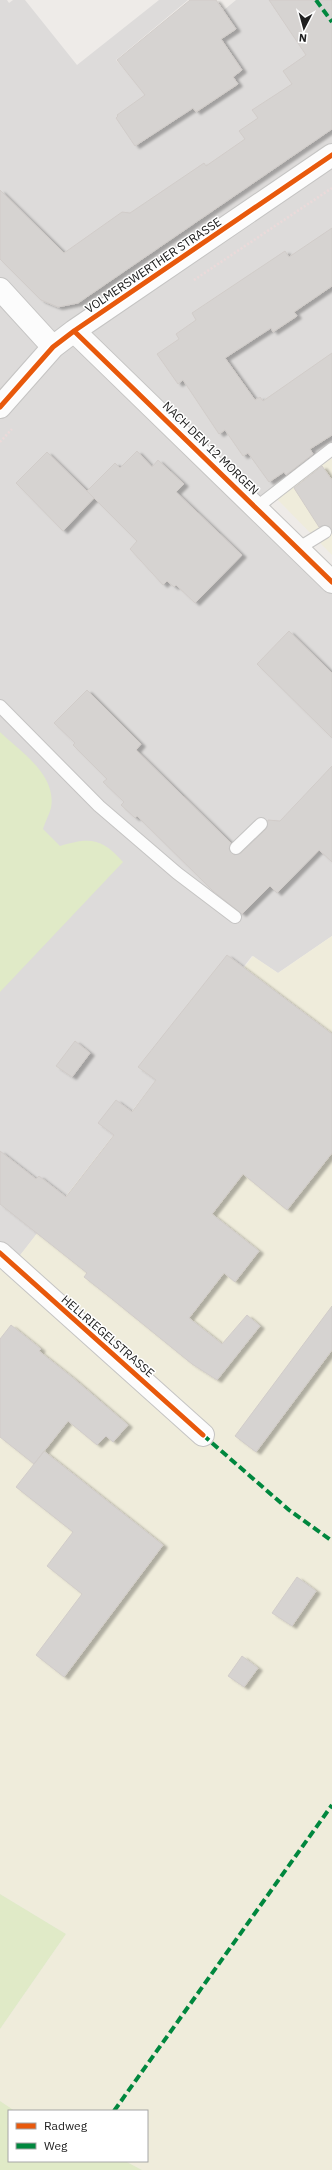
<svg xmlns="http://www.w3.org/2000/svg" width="332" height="2170" font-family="'IBM Plex Sans',sans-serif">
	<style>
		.residential { fill: #dddbda }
		.farmland { fill: #efecdb }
		.grass { fill: #e0eac7 }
		.building { fill: #d6d3d1; stroke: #d1ccc9; filter: url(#shadow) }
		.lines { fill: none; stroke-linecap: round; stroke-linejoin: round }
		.lane-casing { stroke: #c5c4c3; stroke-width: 14 }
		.street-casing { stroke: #c5c4c3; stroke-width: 24 }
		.path { stroke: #ebdada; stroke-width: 2.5; stroke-dasharray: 2 2; stroke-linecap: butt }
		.lane { stroke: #fcfcfc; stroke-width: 12 }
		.street { stroke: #fcfcfc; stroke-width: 22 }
		.quiet { stroke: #00873e; stroke-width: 4; stroke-dasharray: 8 4; stroke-linecap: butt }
		.cycleway-casing { stroke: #fff; stroke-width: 8 }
		.cycleway { stroke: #e8590c; stroke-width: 5 }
		.labels { text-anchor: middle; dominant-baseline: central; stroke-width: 3; stroke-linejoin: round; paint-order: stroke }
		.street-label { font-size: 12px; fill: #202020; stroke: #fff }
	</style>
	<defs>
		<filter id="shadow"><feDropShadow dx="4.5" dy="2.5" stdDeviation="1" flood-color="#0004"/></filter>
	</defs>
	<rect width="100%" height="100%" fill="#eeebe8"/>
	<path class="residential" d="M0,0H7L9,3L13,0H25L77,65L159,0H188L116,60L136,83L236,0H316L332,20V457L276,498L260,523L332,585V936L278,973L252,956L16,1261L0,1248Z"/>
	<path class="farmland" d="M332,458V555L276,498Z
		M332,936V2170H142L125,2161H147V2111H15L0,2101V2029L66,1934L0,1894V1259L10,1268L253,956L278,973Z"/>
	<path class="grass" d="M0,732C21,752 57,775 51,808C49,815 45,822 43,829L60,846C90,837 102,838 123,862L0,992Z
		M0,1894L66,1934L0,2029Z
		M0,2101L15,2111H9V2161H125L142,2170H0Z"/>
	<path class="building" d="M190,0H216L236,29L221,39L242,70L233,77L238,84L196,112L193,108L135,146L116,118L118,116L117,115L145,95L117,60Z
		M269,0H332V129L78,303L58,307L41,300L0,259V190L64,253L122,212L130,213L204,163L206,166L245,139L239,131L258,118L252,110L292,84L283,71L306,55Z
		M332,228V286L294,312L297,316L273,332L271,328L225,358L255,400L260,397L263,401L332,353V435L310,449L313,454L286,475L284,472L269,482L248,453L243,456L225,430L219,434L183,380L178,384L157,354L179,339L176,334L196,320L192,313L285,251L289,257Z
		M137,451L152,467L158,460L184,484L176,492L242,555L195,603L176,585L174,587L167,581L163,585L130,549L137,541L87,491L115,463L120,468Z
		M47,452L94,498L63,531L16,483Z
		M322,466L332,480V530L325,525L319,527L294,488Z
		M289,631L332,673V738L257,664Z
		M87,690L141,744L136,750L231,843L229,849L234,855L241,853L266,829L268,820L280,821L332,766V862L319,850L277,893L270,886L242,914L213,891L137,816L135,818L121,805L124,802L103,782L107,779L73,745L75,743L54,723Z
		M227,955L332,1034V1153L287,1210L243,1174L212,1214L259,1251L235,1282L224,1273L189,1318L222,1344L247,1315L260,1326L217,1380L192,1364L107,1295L84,1277L87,1273L0,1204V1151L36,1179L39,1176L66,1197L114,1135L98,1123L116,1100L132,1112L156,1080L138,1067Z
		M75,1041L90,1053L72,1077L56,1066Z
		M332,1306V1350L256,1452L235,1436Z
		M11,1325L41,1349L39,1351L73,1378L128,1425L113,1442L106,1436L97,1445L68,1421L34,1464L44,1451L163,1545L64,1677L36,1655L82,1594L47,1566L73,1532L16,1487L34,1464L0,1437V1339Z
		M297,1577L316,1591L292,1626L272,1613Z
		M242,1656L258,1668L244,1687L228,1676Z"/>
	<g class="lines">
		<g class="lane-casing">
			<path id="lane" d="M257,507L332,449
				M299,548L325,532
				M0,706L99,806L177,873L235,917
				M236,848L261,824"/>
		</g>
		<g class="street-casing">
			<path id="street" d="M0,289L53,347
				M74,331L332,582
				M0,407L53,347L74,331L332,155
				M0,1253L203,1435"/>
		</g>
		<path class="path" d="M194,280L332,188
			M0,442L12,429"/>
		<use href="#lane" class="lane"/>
		<use href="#street" class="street"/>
		<path class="quiet" d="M316,0L332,22
			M203,1435L289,1510L332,1541
			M114,2111L332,1805"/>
		<g class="cycleway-casing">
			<path id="cycleway" d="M74,331L332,582
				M0,407L53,347L74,331L332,155
				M0,1253L203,1435"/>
		</g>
		<use href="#cycleway" class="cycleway"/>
	</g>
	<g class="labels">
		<g class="street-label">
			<text transform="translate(153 265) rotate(-34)">VOLMERSWERTHER STRASSE</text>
			<text transform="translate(211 448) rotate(44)">NACH DEN 12 MORGEN</text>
			<text transform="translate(108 1336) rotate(41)">HELLRIEGELSTRASSE</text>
		</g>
	</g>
	<rect x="8" y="2110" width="140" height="52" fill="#ffffff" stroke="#a6a6a6"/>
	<rect x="16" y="2123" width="20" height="6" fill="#e8590c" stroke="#a6a6a6"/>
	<text x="44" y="2130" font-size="12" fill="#202020">Radweg</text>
	<rect x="16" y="2143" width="20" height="6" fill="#00873e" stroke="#a6a6a6"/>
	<text x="44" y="2150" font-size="12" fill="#202020">Weg</text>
	<g transform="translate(304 28) rotate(186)" stroke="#ffffff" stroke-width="3" paint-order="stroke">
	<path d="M0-3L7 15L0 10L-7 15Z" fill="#202020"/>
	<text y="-6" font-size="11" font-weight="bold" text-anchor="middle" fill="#202020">N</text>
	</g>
</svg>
